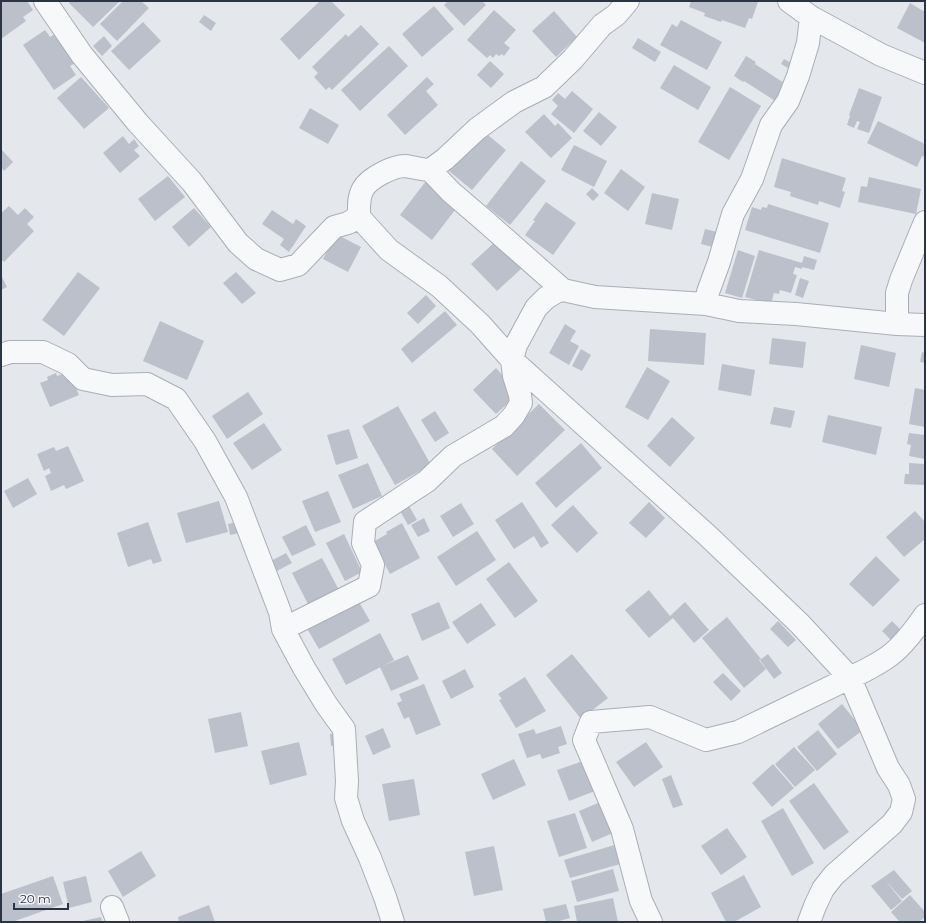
<svg xmlns="http://www.w3.org/2000/svg" width="926" height="923" font-family="Montserrat,sans-serif">
	<style>
		.building { fill: #bbc0ca }
		.lines { fill: none; stroke-linecap: round; stroke-linejoin: round }
		.minor-casing { stroke: #a9aeb7; stroke-width: 24 }
		.minor { stroke: #f7f8fa; stroke-width: 22 }
	</style>
	<rect width="100%" height="100%" fill="#e4e7ec"/>
	<path class="building" d="M1,1H27L33,10L23,17L26,21L1,39Z
		M70,1H120L93,27L69,3Z
		M123,1H141L149,8L117,41L100,24Z
		M320,1H331L345,15L299,60L280,39Z
		M448,1H482L486,5L464,26L444,5Z
		M691,1H756L758,2L752,19L749,18L745,28L722,20L721,22L704,16L705,13L689,7Z
		M910,3L925,12V43L897,28Z
		M434,6L454,29L422,57L402,34Z
		M494,10L516,30L504,43L510,48L504,56L502,54L499,56L496,54L493,58L490,55L487,58L467,40Z
		M554,11L577,37L556,57L532,31Z
		M204,15L216,23L211,31L199,22Z
		M681,20L722,42L707,70L660,45L672,24L677,27Z
		M143,22L161,41L129,70L111,51Z
		M361,25L379,44L332,90L329,87L326,90L314,77L318,73L312,67L346,34L348,37Z
		M45,30L50,37L55,34L75,63L70,66L76,75L54,90L23,45Z
		M104,36L112,46L102,56L93,46Z
		M638,38L661,52L655,62L632,48Z
		M389,46L408,66L360,111L341,90Z
		M746,56L756,62L749,73L755,64L787,85L777,102L744,81L743,82L734,76Z
		M784,59L791,63L788,68L781,64Z
		M490,61L504,74L491,88L477,75Z
		M674,65L711,87L698,110L660,88Z
		M81,77L109,108L84,129L57,98Z
		M427,77L434,84L426,91L438,105L405,135L387,115Z
		M730,87L761,106L729,160L698,142Z
		M859,88L882,97L869,133L857,129L860,122L857,121L854,128L847,125L850,116L849,115Z
		M572,91L593,109L574,133L551,114L558,106L552,100L558,93L565,99Z
		M310,108L339,125L328,144L299,128Z
		M599,112L617,127L601,146L583,131Z
		M544,114L555,126L558,123L572,138L551,158L525,132Z
		M878,121L925,144V157L922,156L917,167L867,143Z
		M483,131L506,150L472,190L449,171Z
		M123,136L129,144L134,139L139,146L134,150L140,156L120,173L103,153Z
		M574,145L607,161L594,187L561,170Z
		M1,149L13,162L4,171L1,167Z
		M782,158L846,178L842,191L845,192L840,208L819,201L818,205L790,196L791,192L774,187Z
		M521,161L546,181L510,225L486,206Z
		M621,169L645,187L628,211L604,193Z
		M168,176L185,197L155,221L138,199Z
		M869,177L921,189L916,214L858,202L861,186L867,187Z
		M426,181L458,206L432,240L400,215Z
		M592,188L599,195L593,201L586,194Z
		M652,193L679,199L672,230L645,224Z
		M546,202L576,223L553,255L525,235L535,221L533,220Z
		M768,204L829,223L820,253L745,230L752,207L761,210L762,207L767,208Z
		M9,206L18,215L25,208L34,217L27,224L34,231L4,262L1,259V213Z
		M194,208L211,227L189,247L172,227Z
		M272,210L293,224L296,219L306,226L289,252L280,245L284,239L262,224Z
		M705,229L721,233L717,248L701,244Z
		M336,234L361,247L348,272L323,259Z
		M496,241L522,268L497,291L471,264Z
		M738,250L755,256L742,298L725,293Z
		M759,250L802,263L804,256L817,260L814,270L802,267V269L795,267L793,274L797,275L791,293L780,290L779,294L774,293L771,304L745,297Z
		M78,272L100,288L64,336L42,320Z
		M236,272L256,293L242,304L223,283Z
		M1,275L7,287L1,290Z
		M800,278L809,281L803,298L795,295Z
		M426,295L436,306L418,324L407,313Z
		M445,311L457,325L412,363L401,349Z
		M160,321L204,341L187,380L143,361Z
		M565,324L576,331L570,341L579,346L569,365L549,353Z
		M650,329L706,333L704,365L648,361Z
		M772,338L806,342L803,368L769,364Z
		M861,345L896,353L889,387L854,379Z
		M581,349L591,355L582,371L572,366Z
		M922,352L925,353V363L920,362Z
		M722,364L755,370L751,396L718,390Z
		M647,367L670,381L648,420L625,407Z
		M496,368L519,393L496,414L473,390Z
		M69,372L79,395L50,407L40,383L48,380L47,377L56,373L57,376Z
		M915,388L925,390V427L909,424Z
		M248,392L263,414L227,439L212,416Z
		M539,404L565,430L517,476L492,449Z
		M398,406L431,465L395,485L362,426Z
		M774,407L795,411L791,428L770,424Z
		M435,411L449,433L435,442L421,420Z
		M828,415L882,427L876,455L822,442Z
		M672,417L695,438L670,467L647,446Z
		M264,423L282,450L252,470L233,443Z
		M349,429L358,458L336,465L327,435Z
		M909,433L925,435V459L909,456L911,445L907,444Z
		M581,443L602,468L556,508L535,483Z
		M68,446L84,481L66,489L64,485L51,491L45,476L51,473L49,468L44,471L37,454L54,447L56,451Z
		M368,463L382,496L353,509L338,475Z
		M909,463L925,464V485L904,484L905,474H909Z
		M28,478L37,494L13,508L4,491Z
		M328,491L341,522L315,532L302,501Z
		M219,501L228,532L186,543L177,513Z
		M522,502L549,543L541,548L534,536L514,549L495,520Z
		M649,502L665,518L646,538L629,523Z
		M461,503L474,524L453,537L440,516Z
		M408,504L417,520L408,525L399,509Z
		M573,505L598,533L577,553L551,525Z
		M915,511L925,522V539L904,557L886,537Z
		M424,518L430,531L418,537L411,525Z
		M148,522L162,561L153,564L151,559L128,567L117,533Z
		M237,522L239,533L230,535L228,524Z
		M402,523L420,558L390,574L373,542L387,534L386,532Z
		M306,525L316,545L292,556L282,537Z
		M477,531L496,560L456,586L437,557Z
		M344,534L362,572L345,581L326,543Z
		M286,553L292,563L275,572L269,562Z
		M876,556L900,580L873,607L849,584Z
		M322,558L340,592L310,608L292,573Z
		M509,562L538,601L515,618L486,579Z
		M649,590L670,616L685,602L709,630L694,643L673,618L649,638L625,610Z
		M356,597L370,621L319,649L305,625Z
		M439,602L450,628L422,641L411,614Z
		M481,603L496,625L467,644L452,622Z
		M727,617L761,659L759,660L766,669L744,688L702,638Z
		M778,621L796,640L788,647L770,629Z
		M892,621L901,630L891,640L882,631Z
		M380,633L394,660L346,685L332,659Z
		M572,654L608,698L581,719L546,675Z
		M768,654L782,673L774,679L760,660Z
		M408,655L419,679L391,691L380,667Z
		M465,669L474,687L451,699L442,681Z
		M723,673L741,691L731,701L713,682Z
		M525,677L546,711L516,728L499,700L502,699L498,694Z
		M424,684L441,725L416,735L409,717L404,719L397,703L402,701L399,694Z
		M842,704L863,730L838,749L818,724Z
		M241,712L248,746L215,753L208,719Z
		M561,726L567,744L558,747L560,753L542,759L540,754L527,758L518,734L534,729L536,734Z
		M383,728L391,747L373,755L365,736Z
		M818,730L837,754L817,771L797,747Z
		M341,733L342,745L331,746L330,734Z
		M299,742L307,775L270,785L261,751Z
		M646,742L663,767L634,787L616,762Z
		M794,747L815,770L795,787L775,764Z
		M514,759L526,785L493,800L481,774Z
		M583,761L595,791L569,801L557,770Z
		M773,764L794,788L772,807L752,783Z
		M671,775L683,805L673,808L662,779Z
		M414,779L420,815L389,821L382,784Z
		M814,783L849,832L824,850L789,801Z
		M603,801L615,832L592,842L579,811Z
		M783,808L814,863L792,876L761,821Z
		M575,813L587,848L559,857L547,821Z
		M727,828L747,857L721,875L701,846Z
		M618,844L624,863L570,878L564,860Z
		M494,846L503,890L474,896L465,852Z
		M141,851L156,876L123,897L108,871Z
		M613,869L619,891L577,902L571,881Z
		M894,870L912,891L902,899L885,880L902,901L891,910L871,886Z
		M744,875L761,907L734,922H726L711,893Z
		M53,876L63,904L12,922H1V894Z
		M86,876L92,902L69,908L63,882Z
		M910,895L925,912V917L919,922H900L891,912Z
		M613,898L618,922H577L574,906Z
		M566,904L570,918L555,922H546L543,909Z
		M209,905L215,922H179L178,917Z
		M101,917L102,922H83V921Z"/>
	<g class="lines">
		<g class="minor-casing">
			<path id="minor" d="M45,1L82,55L138,123L192,182L238,243L256,259L280,270L298,265L334,227L348,223L359,217
				M789,1L811,17L881,55L925,73
				M430,170C422,170 413,167 405,166C393,166 369,178 363,189C358,198 359,208 359,217L389,250L439,286L480,324L512,360L708,536L800,624L850,678L888,768L899,785L904,799L901,812L892,824L834,875L823,889L815,906L809,922
				M563,290L486,222L451,192L430,170L445,159L477,129L514,102L544,87L573,59L602,25L616,15L628,1
				M706,304L708,292L719,262L733,214L752,179L771,125L788,101L798,76L808,43L811,17
				M897,324V293L901,280L925,222
				M1,355L10,352H43L68,364L83,379L112,385L147,384L176,399L205,441L236,497L280,612L283,629L304,668L326,704L344,729L347,781L346,798L353,821L370,858L385,897L393,922
				M283,629L369,586L373,565L363,543L365,522L427,481L453,456L504,426L514,415L521,403L520,395L514,376L512,360L516,345L536,308L546,298L556,292L563,290L595,297L706,304L739,311L796,314L897,324L925,325
				M112,907L118,922
				M651,922L641,901L622,829L584,740L591,722L650,717L706,740L738,732L866,670C875,665 885,660 893,653C905,643 916,628 925,615"/>
		</g>
		<use href="#minor" class="minor"/>
	</g>
	<rect width="926" height="923" fill="none" stroke="#2b3445" stroke-width="4"/>
	<path d="M14 903v6h54v-6" fill="none" stroke="#2b3445" stroke-width="2"/>
	<text x="20" y="903" font-size="12" fill="#2b3445" stroke="#f4f6f9" stroke-width="3" paint-order="stroke">20 m</text>
</svg>
